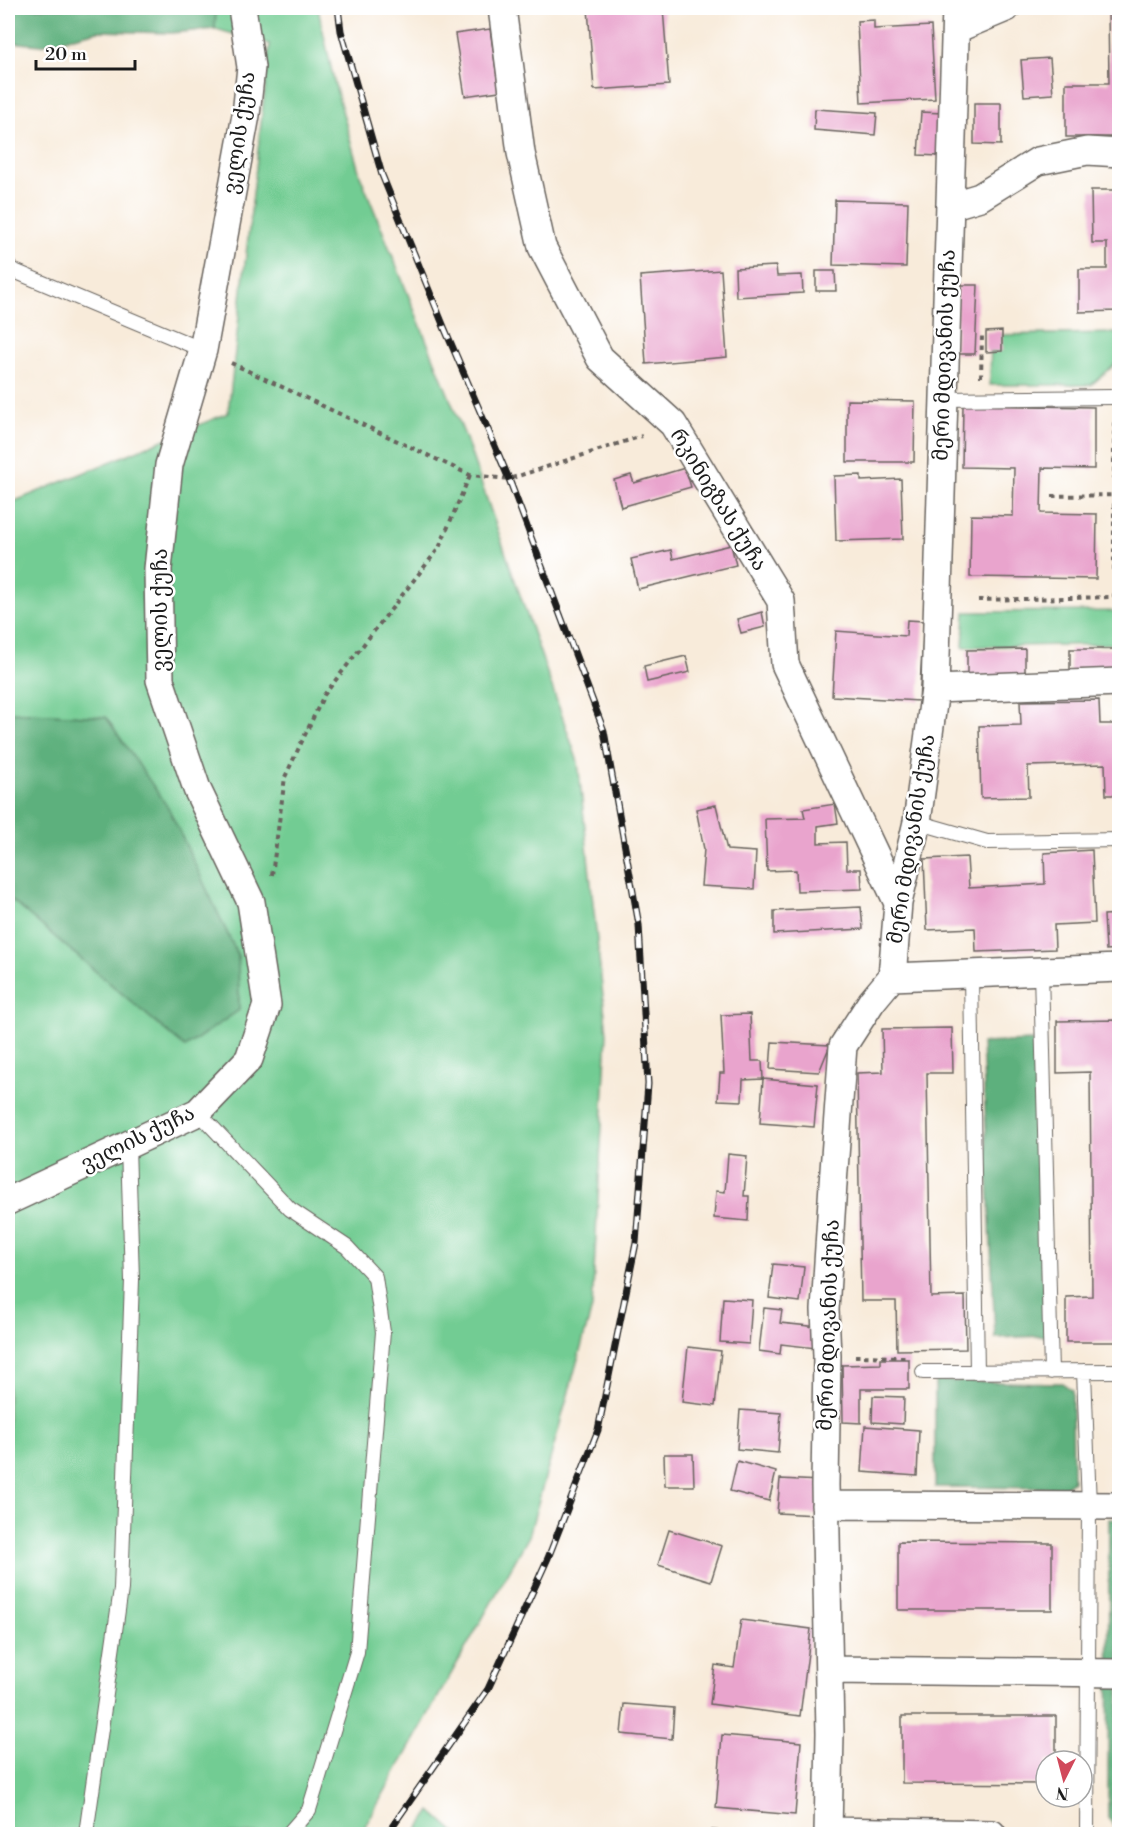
<svg xmlns="http://www.w3.org/2000/svg" width="1127" height="1842" font-family="'Libre Bodoni','Noto Serif Georgian',serif">
	<style>
		.green { fill: #72cc93; stroke: #477458; stroke-width: 1.5 }
		.forest { fill: #5db07d; stroke: #3c664c; stroke-width: 1.5 }
		.building { fill: #e9a4cd }
		.lines { fill: none; stroke-linecap: round; stroke-linejoin: round }
		.lane-casing { stroke: #69645e; stroke-width: 16 }
		.street-casing { stroke: #69645e; stroke-width: 30 }
		.path { stroke: #69645e; stroke-width: 4; stroke-dasharray: 4.5 4.5; stroke-linecap: butt }
		.lane { stroke: #fff; stroke-width: 14 }
		.street { stroke: #fff; stroke-width: 27 }
		.rail-casing { stroke: #1c1c1c; stroke-width: 7 }
		.rail { stroke: #fff; stroke-width: 4.5; stroke-dasharray: 14; stroke-linecap: butt }
		.labels { text-anchor: middle; dominant-baseline: central; stroke-width: 5; stroke-linejoin: round; paint-order: stroke }
		.street-label { font-size: 21px; fill: #1c1c1c; stroke: #fff }
	</style>
	<rect width="100%" height="100%" fill="#fff"/>
	<filter id="ink" filterUnits="userSpaceOnUse"><feTurbulence type="fractalNoise" baseFrequency=".0167" numOctaves="2"/><feDisplacementMap in="SourceGraphic" scale="12" xChannelSelector="R" yChannelSelector="G"/><feConvolveMatrix kernelMatrix="1 2 1 2 8 2 1 2 1" color-interpolation-filters="sRGB"/></filter>
	<filter id="wash" filterUnits="userSpaceOnUse"><feTurbulence type="fractalNoise" baseFrequency=".008" numOctaves="4" result="noise"/><feDisplacementMap in="SourceGraphic" scale="24" xChannelSelector="R" yChannelSelector="G"/><feGaussianBlur stdDeviation="1.35" result="paint"/><feColorMatrix in="noise" values="0 0 0 0 0 0 0 0 0 0 0 0 0 0 0 0 0 1.4 0 .05"/><feComposite in="paint" operator="in"/></filter>
	<g filter="url(#wash)">
		<rect width="100%" height="100%" fill="#f8ebda"/>
		<path class="green" d="M216,8H318L334,81L360,175L465,436L578,762L607,1034L592,1308L529,1536L363,1830L358,1834H8V897L185,1047L239,1010L238,956L205,886L106,717L8,712V504L228,413L270,44L215,29Z
			M1119,333V361L1091,385H990L991,335Z
			M1119,602V644L963,647L965,612L1116,611Z
			M431,1811L457,1834H415Z"/>
		<path class="forest" d="M8,8H216L215,29L171,33L98,31L41,45L8,42Z
			M8,712L106,717L169,809L238,956L239,1010L185,1047L8,897Z
			M1033,1041L1045,1336L995,1338L982,1043Z
			M935,1381L1062,1383L1072,1390L1073,1481L1064,1488L935,1487Z
			M1109,1519H1120L1119,1828H1116L1108,1818Z"/>
		<g id="blocks">
			<path class="building" d="M588,8H663L669,85L594,90Z
				M1108,9H1120V137H1066V83H1109Z
				M874,20V29L931,26L935,99L861,103L857,21Z
				M490,29L499,91L465,96L455,34Z
				M1050,58L1053,94L1024,96L1021,60Z
				M974,103H1001V145L974,144Z
				M815,109L877,113L875,135L814,130Z
				M921,112L942,113L940,156L918,155Z
				M1091,190H1120V311L1079,312V269H1107V243H1092Z
				M835,200L908,202L906,267L833,265Z
				M776,266L777,276L802,275L803,293L736,297L735,268Z
				M721,270L727,357L646,364L640,276Z
				M816,271H835L836,291H816Z
				M958,285H978L975,354H955Z
				M1002,331V351L986,352V332Z
				M847,400L915,401L914,462H847Z
				M963,405L1094,407V469L1042,468L1041,513L1097,514L1096,579L970,577L971,515L1013,516L1014,468L962,467Z
				M685,468L691,487L621,507L614,480L631,475L634,483Z
				M861,475V481L901,479L903,539L836,541L834,476Z
				M731,545L736,565L638,589L631,559L671,550L673,559Z
				M762,612L765,627L741,633L737,619Z
				M907,620L924,621L919,701L832,696L836,631L906,636Z
				M1025,649V676L967,677V650Z
				M1070,649H1120V674L1070,675Z
				M686,656L690,672L647,682L644,666Z
				M1099,700L1100,724H1120V795H1106L1105,764L1028,766L1029,797L981,798L979,726L1021,725L1020,701Z
				M835,804L838,823L818,826V843L846,842L847,869H861L862,889L797,891L796,870L767,871L765,819L805,818L803,809Z
				M716,805L727,850L756,852L754,889L701,886L704,849L696,809Z
				M1092,850L1095,923L1054,925L1055,949L976,952L975,928L927,930L924,859L967,857L969,888L1045,884L1044,853Z
				M861,907L863,929L774,934V911Z
				M1120,914V949L1106,950L1104,915Z
				M750,1014L752,1061H762L763,1079L818,1084L814,1127L760,1123L763,1079L743,1080L742,1101L718,1100L720,1073H724L721,1015Z
				M1120,1020V1342H1066V1297L1092,1296L1090,1072L1057,1073V1021Z
				M952,1028L953,1073H927L931,1297L965,1296L966,1349L897,1350L896,1301H861L857,1073L883,1072L882,1029Z
				M772,1042L830,1045L819,1072L770,1069Z
				M728,1154L747,1156L744,1196H749L748,1221L714,1218L716,1191L725,1192Z
				M773,1264L804,1267L800,1302L769,1298Z
				M723,1298L752,1300L749,1344L720,1342Z
				M764,1308L782,1310L780,1323L819,1327L816,1348L781,1344L780,1354L759,1351Z
				M688,1347L721,1351L715,1406L682,1402Z
				M881,1359H909V1389H861V1423L843,1422L842,1365L881,1364Z
				M873,1396L904,1397L903,1424L872,1422Z
				M740,1410L781,1413L778,1453L737,1449Z
				M865,1426L919,1430L917,1476L862,1472Z
				M664,1454H693L694,1486H665Z
				M737,1461L776,1472L769,1501L730,1491Z
				M780,1479L820,1481L818,1515L777,1513Z
				M669,1530L722,1546L711,1581L658,1565Z
				M898,1542L1052,1543V1610H898Z
				M741,1620L811,1629L800,1716L710,1704L715,1665L734,1668Z
				M624,1704L674,1708L672,1739L621,1734Z
				M902,1716H1056V1761H1046V1784L902,1783Z
				M722,1735L801,1742L795,1815L716,1808Z
				M712,1830L747,1833V1834H712Z"/>
		</g>
	</g>
	<g filter="url(#ink)">
		<use href="#blocks" fill-opacity="0" stroke="#69645e" stroke-width="1.5"/>
		<g class="lines">
			<g class="lane-casing">
				<path id="lane" d="M8,265L12,270L203,350
					M944,399L1114,397
					M917,822L987,842L1120,840
					M1041,971L1051,1372
					M971,975L977,1372
					M198,1112L290,1209L347,1247L375,1277L383,1332L357,1652L309,1810L288,1834
					M1084,1371L1089,1506L1087,1834
					M923,1372L1120,1371
					M86,1834L121,1589L132,1280L128,1146"/>
			</g>
			<g class="street-casing">
				<path id="street" d="M502,8L521,153L542,247L600,358L673,424L781,601L785,664L898,903
					M956,29L1006,8
					M950,206L980,197L1038,161L1087,151L1120,153
					M935,689L1120,682
					M892,977L1120,968
					M8,1201L198,1112L249,1059L267,1005L251,902L197,789L160,680L158,569L169,465L203,350L246,115L251,67L242,8
					M825,1505L1120,1506
					M829,1670L1120,1673
					M828,1831L992,1834
					M828,1834L830,1733L825,1485L827,1356L825,1310L833,1184L843,1046L872,1001L892,977L898,903L917,822L935,689L956,8"/>
			</g>
			<path class="path" d="M231,363L470,475L509,479L642,436
				M981,377L982,335
				M1052,496L1120,495
				M978,600L1114,597V419
				M272,875L285,777L324,695L439,548L470,475
				M855,1356L905,1357"/>
			<use href="#lane" class="lane"/>
			<use href="#street" class="street"/>
			<g class="rail-casing">
				<path id="rail" d="M338,8L341,31L382,175L444,327L509,479L604,731L639,925L648,1084L636,1243L598,1430L548,1558L488,1689L387,1834"/>
			</g>
			<use href="#rail" class="rail"/>
		</g>
	</g>
	<g class="labels">
		<g class="street-label">
			<text transform="translate(240 133) rotate(-82)">ველის ქუჩა</text>
			<text transform="translate(945 355) rotate(-88)">მერი მდივანის ქუჩა</text>
			<text transform="translate(718 500) rotate(58)">რკინიგზას ქუჩა</text>
			<text transform="translate(161 610) rotate(-90)">ველის ქუჩა</text>
			<text transform="translate(912 839) rotate(-81)">მერი მდივანის ქუჩა</text>
			<text transform="translate(138 1139) rotate(-26)">ველის ქუჩა</text>
			<text transform="translate(829 1325) rotate(-88)">მერი მდივანის ქუჩა</text>
		</g>
	</g>
	<rect width="1127" height="1842" fill="none" stroke="#fff" stroke-width="30"/>
	<g transform="translate(1064 1779) rotate(186)"><circle r="28" fill="#ffffff" stroke="#a4a4a4" stroke-width="1.5"/>
	<path d="M0-4.5L10 22L0 15L-10 22Z" fill="#d1495b"/>
	<text y="-9" font-size="16" font-weight="bold" text-anchor="middle" fill="#1c1c1c">N</text>
	</g>
	<path d="M36 60v9h99v-9" fill="none" stroke="#1c1c1c" stroke-width="3"/>
	<text x="45" y="60" font-size="18" fill="#1c1c1c" stroke="#ffffff" stroke-width="4.5" paint-order="stroke">20 m</text>
</svg>
